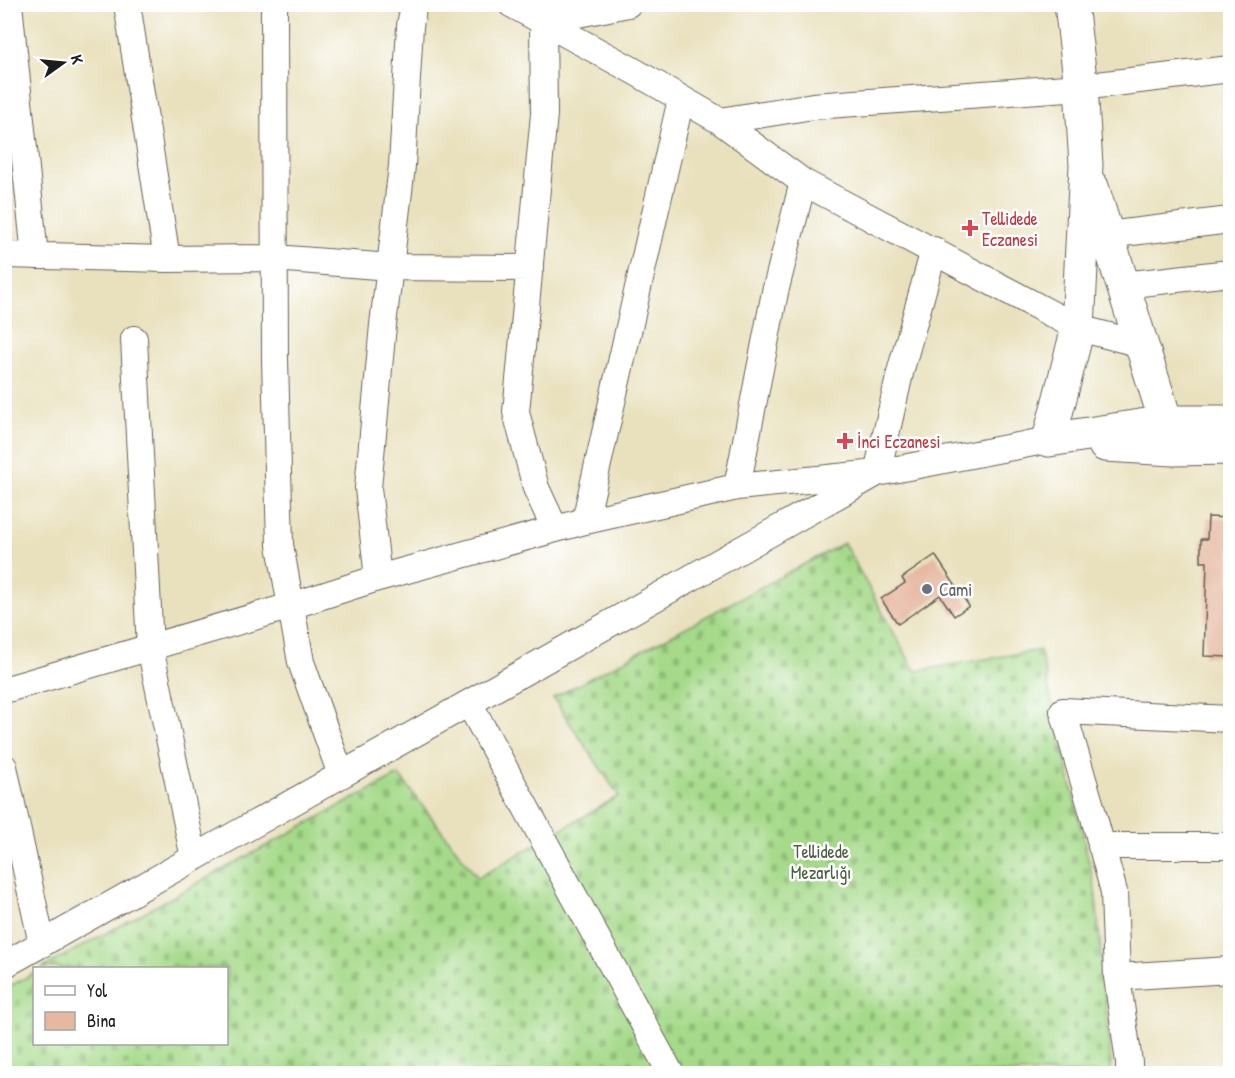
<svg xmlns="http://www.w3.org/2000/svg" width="1235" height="1078" font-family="'Patrick Hand',sans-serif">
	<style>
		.cemetery { fill: url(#cemetery-stones); stroke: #617b53; stroke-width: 1.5 }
		.building { fill: #e6b8a0 }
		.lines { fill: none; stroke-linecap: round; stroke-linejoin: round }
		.minor-casing { stroke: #646155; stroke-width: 28 }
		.major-casing { stroke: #646155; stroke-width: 35 }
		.minor { stroke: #fff; stroke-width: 26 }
		.major { stroke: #fff; stroke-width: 33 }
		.health-dot { fill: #e0444e; stroke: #fff; stroke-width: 2 }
		.worship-dot { fill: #6b7280; stroke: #fff; stroke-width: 2 }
		.labels { text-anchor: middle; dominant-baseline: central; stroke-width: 5; stroke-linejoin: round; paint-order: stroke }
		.health-label { font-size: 18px; fill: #be3a42; stroke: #fff; text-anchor: start }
		.worship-label { font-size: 18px; fill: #5b616d; stroke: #fff; text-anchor: start }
		.park-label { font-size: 18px; fill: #4c5e42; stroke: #fff }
	</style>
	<defs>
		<pattern id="cemetery-stones" width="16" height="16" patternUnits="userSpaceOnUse" patternTransform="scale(1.5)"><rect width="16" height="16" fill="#a6da8a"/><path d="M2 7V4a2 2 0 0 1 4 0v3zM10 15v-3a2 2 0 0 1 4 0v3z" fill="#8eba76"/></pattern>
	</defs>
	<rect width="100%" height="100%" fill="#fff"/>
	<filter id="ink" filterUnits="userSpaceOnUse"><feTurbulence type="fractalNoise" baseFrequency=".0167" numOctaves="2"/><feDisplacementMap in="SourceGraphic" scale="12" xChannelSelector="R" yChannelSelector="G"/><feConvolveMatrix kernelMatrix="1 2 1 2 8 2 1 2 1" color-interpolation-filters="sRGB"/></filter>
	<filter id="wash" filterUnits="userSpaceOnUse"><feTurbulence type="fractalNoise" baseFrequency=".008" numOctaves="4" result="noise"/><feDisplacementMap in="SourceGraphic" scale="24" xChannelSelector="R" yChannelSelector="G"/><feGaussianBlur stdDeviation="1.35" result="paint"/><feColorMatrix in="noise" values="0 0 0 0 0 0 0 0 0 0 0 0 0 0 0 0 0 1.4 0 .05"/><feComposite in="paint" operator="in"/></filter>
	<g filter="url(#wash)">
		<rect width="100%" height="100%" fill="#e9e1be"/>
		<path class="cemetery" d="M844,543L915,671L1040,650L1095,888L1112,1073L5,1074V989L34,973V1044H226V968H42L323,815L399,775L478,878L619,796L553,698Z"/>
		<g id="blocks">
			<path class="building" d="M1208,517L1230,518V657L1204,656L1207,562H1201V539H1207Z
				M935,555L969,606L954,616L940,595L898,624L881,599L905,583L902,578Z"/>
		</g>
	</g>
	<g filter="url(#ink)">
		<use href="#blocks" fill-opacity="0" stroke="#646155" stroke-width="1.5"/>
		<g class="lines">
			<g class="minor-casing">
				<path id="minor" d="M9,4L35,256
					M127,4L167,259
					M274,4L275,360L280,545L301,662L341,775
					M511,4L632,70L720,121L803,182L1078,328L1141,344
					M720,121L813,106L1081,87L1230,69
					M803,182L775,292L737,487L877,473L901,369L934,250
					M1107,235L1230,220
					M4,255L167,259L275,258L390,267L530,268
					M1123,285L1230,273
					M134,339L150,647L194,858
					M585,521L737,487
					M555,529L536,488L516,412L544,114L543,21L628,4
					M378,578L368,488L383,325L402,166L410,26L414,4
					M4,690L291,606L378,578L585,521L681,99
					M469,703L671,1074
					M4,767L42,944
					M1101,846H1230
					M4,965L877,473L1049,440
					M1117,977L1230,970
					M1129,1074V1062L1117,977L1114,892L1092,810L1063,711L1230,719"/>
			</g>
			<g class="major-casing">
				<path id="major" d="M1092,187L1166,422
					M1049,440L1078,328L1086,165L1081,87L1071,4
					M1049,440L1166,422H1230
					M1105,445L1173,449L1230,448"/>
			</g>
			<use href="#minor" class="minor"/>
			<use href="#major" class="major"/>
		</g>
	</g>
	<g class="health-dot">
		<path d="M967 219h6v6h6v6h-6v6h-6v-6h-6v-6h6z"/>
		<path d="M842 432h6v6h6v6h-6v6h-6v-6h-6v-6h6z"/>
	</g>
	<circle class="worship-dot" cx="927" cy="589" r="6"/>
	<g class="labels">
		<g class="health-label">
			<text x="982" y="218">Tellidede<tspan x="982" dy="21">Eczanesi</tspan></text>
			<text x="857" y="441">İnci Eczanesi</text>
		</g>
		<g class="worship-label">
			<text x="939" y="589">Cami</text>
		</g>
		<g class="park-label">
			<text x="821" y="851">Tellidede<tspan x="821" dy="21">Mezarlığı</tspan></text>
		</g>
	</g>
	<rect width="1235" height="1078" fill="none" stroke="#fff" stroke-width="24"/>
	<rect x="33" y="967" width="195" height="78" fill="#ffffff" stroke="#a4a4a4" stroke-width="1.5"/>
	<rect x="45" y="986" width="30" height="9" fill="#ffffff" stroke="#a4a4a4" stroke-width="1.5"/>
	<text x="87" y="997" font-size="18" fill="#1c1c1c">Yol</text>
	<rect x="45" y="1012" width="30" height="18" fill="#e6b8a0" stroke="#a4a4a4" stroke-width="1.5"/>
	<text x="87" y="1027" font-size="18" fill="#1c1c1c">Bina</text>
	<g transform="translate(63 63) rotate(75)" stroke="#ffffff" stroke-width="4.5" paint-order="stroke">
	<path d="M0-4.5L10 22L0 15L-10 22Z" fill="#1c1c1c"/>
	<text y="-9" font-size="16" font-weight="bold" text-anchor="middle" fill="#1c1c1c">K</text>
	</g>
</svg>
